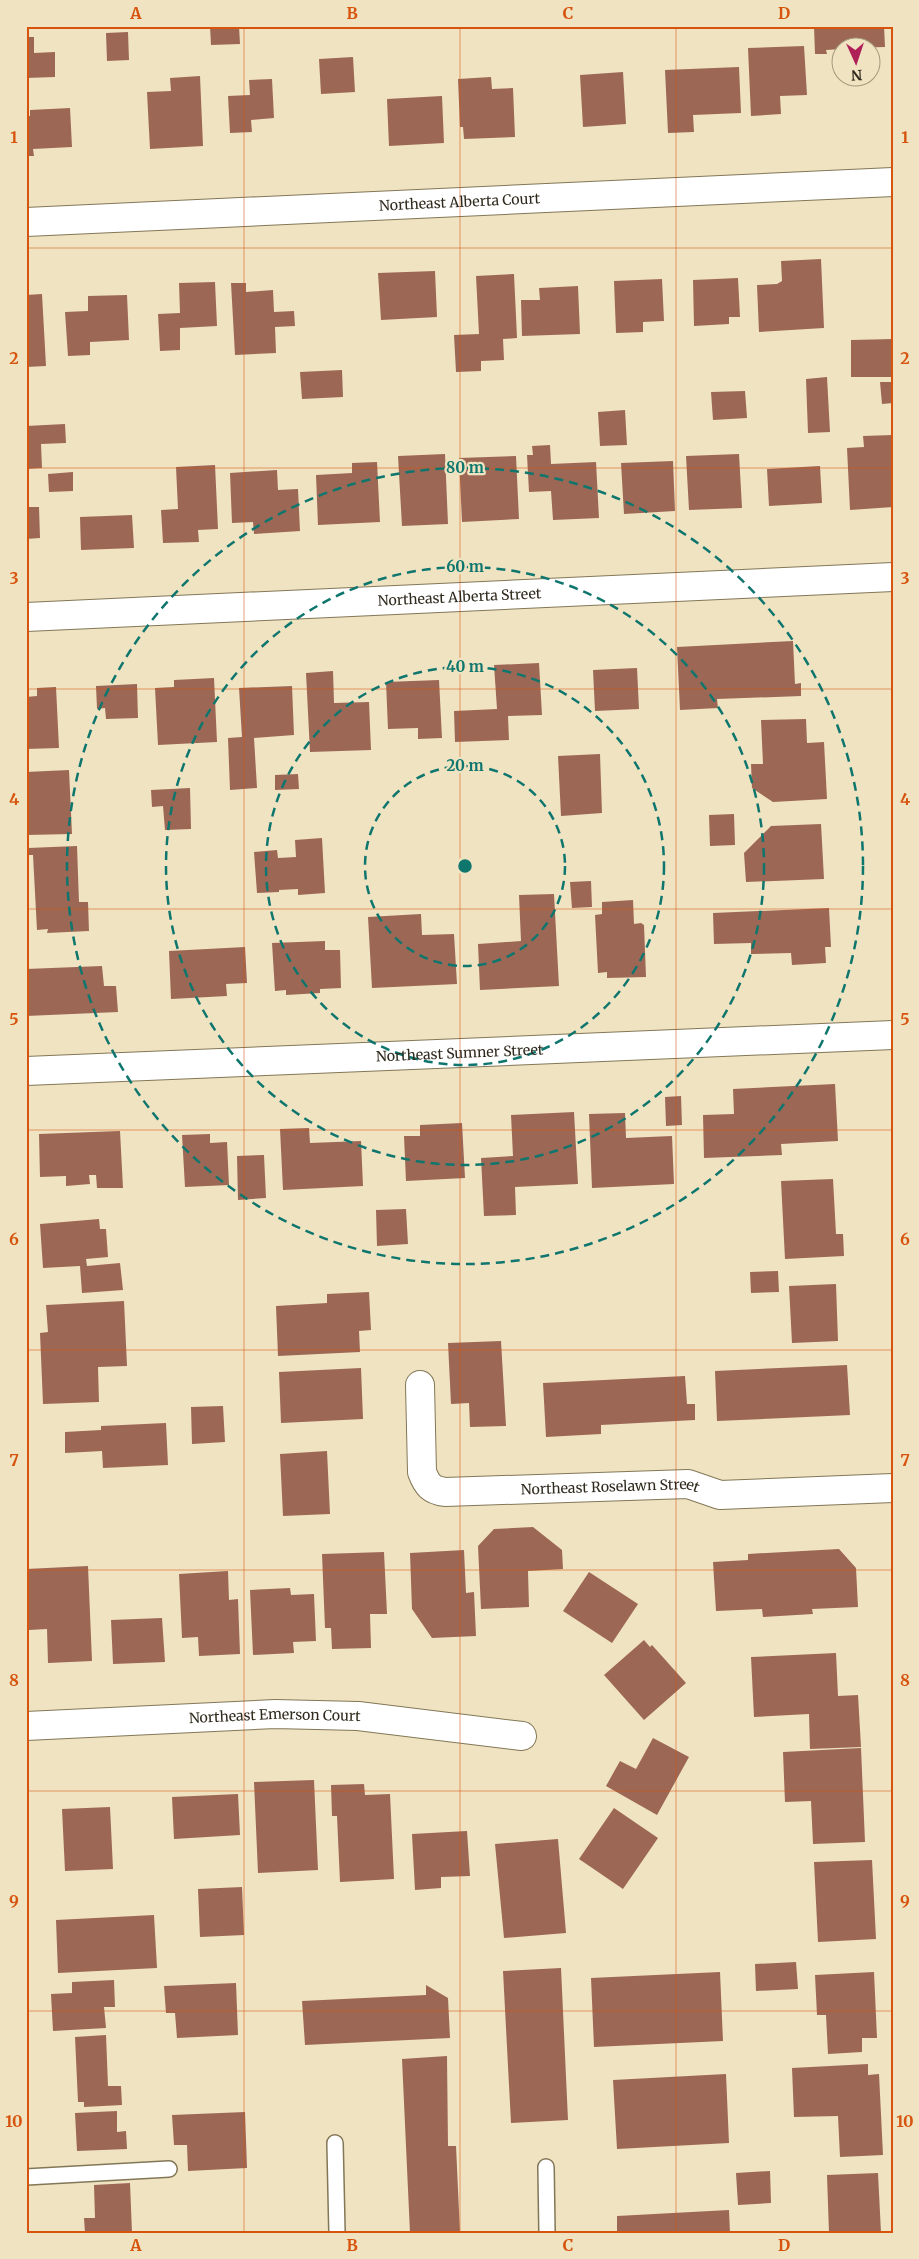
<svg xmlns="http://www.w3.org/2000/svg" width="919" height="2259" font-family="Merriweather,serif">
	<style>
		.building { fill: #9d6755 }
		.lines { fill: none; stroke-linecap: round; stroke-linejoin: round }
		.service-casing { stroke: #827757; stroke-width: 18 }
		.minor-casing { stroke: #827757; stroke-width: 30 }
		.service { stroke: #fff; stroke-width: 15 }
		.minor { stroke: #fff; stroke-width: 28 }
		.grid { fill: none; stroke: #d6540e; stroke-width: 1; stroke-opacity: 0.55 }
		.ring { fill: none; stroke: #0f766e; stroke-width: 2.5; stroke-dasharray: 9 6 }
		.labels { text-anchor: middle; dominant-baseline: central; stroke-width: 4.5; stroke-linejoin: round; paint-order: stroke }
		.street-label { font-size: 14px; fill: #2f2a1d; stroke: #f0e3c1 }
		.centre { fill: #0f766e; stroke: #f0e3c1; stroke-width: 2.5 }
		.ring-label { font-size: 15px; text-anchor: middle; font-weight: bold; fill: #0f766e; stroke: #f0e3c1; stroke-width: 4.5; stroke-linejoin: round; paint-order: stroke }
		.neatline { fill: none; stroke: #d6540e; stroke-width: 2 }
		.grid-label { font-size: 16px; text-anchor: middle; font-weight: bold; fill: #d6540e }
	</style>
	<rect width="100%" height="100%" fill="#f0e3c1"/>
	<path class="building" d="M210,26H239L240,44L211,45Z
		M814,26H884L885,47L842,48V49L826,50L827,54H815Z
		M128,32L129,60L107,61L106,33Z
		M26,37H34V53L55,52V77L26,78Z
		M804,46L807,95L780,96L781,114L751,116L748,48Z
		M353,57L355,92L321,94L319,59Z
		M739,67L741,113L693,115L694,132L668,133L665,70Z
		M623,72L626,124L583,127L580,75Z
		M200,76L203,146L150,149L147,92L171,91L170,78Z
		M491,77L492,89L513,88L515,137L464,139L463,127H460L458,79Z
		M272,79L274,118L251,120L252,132L230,133L228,96L250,95L249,80Z
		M442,96L444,143L389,146L387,99Z
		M70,108L72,147L33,149L34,156H26V116H30V110Z
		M821,259L824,328L759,332L757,285L777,284L782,281L781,261Z
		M435,271L437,317L381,320L378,273Z
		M514,274L517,338L503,339L504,360L481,361V371L456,372L454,335L479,334L476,276Z
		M738,278L740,317H729V324L694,326L693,280Z
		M662,279L664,321L643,322V332L616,333L614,281Z
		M215,282L217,326L180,328V350L160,351L158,314L180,313L179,283Z
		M231,283H246V292L273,290L274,312L294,311L295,326L275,327L276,353L235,355Z
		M578,286L580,334L522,336L521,300H540L539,288Z
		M42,294L46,366L26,367V295Z
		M127,295L129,340L90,342V355L68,356L65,312L88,311V296Z
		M893,339V377H851V340Z
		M342,370L343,397L302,399L300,372Z
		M827,377L830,432L808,433L806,379Z
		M880,382H893V403L882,404Z
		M745,391L747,418L713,420L711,392Z
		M625,410L627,445L600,446L598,412Z
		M65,424L66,443L41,444L42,468L26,469V426Z
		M893,435V507L850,510L847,448L864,447L863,436Z
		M550,445L551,464L596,462L599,518L553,520L551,491L529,492L527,455H533L532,446Z
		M445,454L448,524L402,526L398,456Z
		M739,454L742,508L689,510L686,456Z
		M516,456L519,519L462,522L459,458Z
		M673,461L675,511L624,514L621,463Z
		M377,462L380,522L318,525L316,475L352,473V463Z
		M215,465L218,529L198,530L199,542L163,543L161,510L178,509L176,467Z
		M820,466L822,503L769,506L767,469Z
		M277,470L278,490L298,489L300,531L254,534L253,522L232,523L230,473Z
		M73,472V491L49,492L48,474Z
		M26,507H39L40,538L26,539Z
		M132,515L134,548L81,550L80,517Z
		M793,641L795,684L801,683V696L717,699L718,708L680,710L677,647Z
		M539,663L542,715L508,716L509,740L455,742L454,711L497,709L494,665Z
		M637,668L639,709L595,711L593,670Z
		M333,671L334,703L369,702L371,750L310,752L306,673Z
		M214,678L217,742L158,745L155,688L174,687V680Z
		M439,680L442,738L418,739V728L388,729L386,682Z
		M137,684L138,718L106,719L105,708L97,709L96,686Z
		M292,686L294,735L254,738L257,788L230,790L228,738L242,737L239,688Z
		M56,687L59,748L26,749V697L37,696V688Z
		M806,719L807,743L824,742L827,799L773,802L752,788L751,764H763L761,720Z
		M600,754L602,813L561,816L558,756Z
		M69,770L72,834L26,835V772Z
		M298,774L299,789L275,790V775Z
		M190,788L191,829L165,830L163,806L152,807L151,790Z
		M734,814L735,845L710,846L709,815Z
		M821,824L824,879L746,882L744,853L771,826Z
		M322,838L325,893L298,895V889L279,890V892L257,893L254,852L277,850L278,858L296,857L295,840Z
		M77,846L79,902H88L89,931L47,933L48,929L37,930L33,855H29L28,848Z
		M591,881L592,907L572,908L570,882Z
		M554,894L559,986L480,990L478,944L521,941L519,895Z
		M633,900L634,924L641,923L644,925L646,977L607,978V972L598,973L595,915L602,914V902Z
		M829,908L831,947H825L826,963L792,965L791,953L751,954V943L714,944L713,913Z
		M421,914L422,935L454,934L457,984L372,988L368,917Z
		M325,941V950H340L341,988L320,989V993L286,995V990L275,991L272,943Z
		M245,947L247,983L226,984L227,996L171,999L169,951Z
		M102,966L104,986H116L118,1012L26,1016V969Z
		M835,1084L838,1141L781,1144L782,1155L704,1158L703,1115L734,1114L733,1089Z
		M681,1096L682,1125L666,1126L665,1097Z
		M574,1112L578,1184L515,1187L516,1215L484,1216L481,1158L513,1156L511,1115Z
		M625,1113L626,1138L672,1136L674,1184L592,1188L589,1114Z
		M462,1123L465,1178L406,1181L404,1136H420V1125Z
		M309,1128L310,1143L361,1141L363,1186L283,1190L280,1129Z
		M120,1131L123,1188H97L96,1175H89L90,1184L66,1186V1176L40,1177L39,1134Z
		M210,1134V1143L227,1142L229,1185L185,1187L182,1135Z
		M264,1155L266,1198L238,1200L237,1156Z
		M833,1179L836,1234H843L844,1256L785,1259L781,1181Z
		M406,1209L408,1244L377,1246L376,1210Z
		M99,1219L100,1229H106L108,1257L86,1259L87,1266L120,1263L123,1290L82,1293L80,1266L43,1268L40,1224Z
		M778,1271L779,1292L751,1293L750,1272Z
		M836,1284L838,1341L792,1343L789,1286Z
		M369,1292L371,1330L359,1331L360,1352L278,1356L276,1306L327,1303V1294Z
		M124,1301L127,1366L98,1367L99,1402L43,1404L40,1333L48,1332L46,1305Z
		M501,1341L506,1426L470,1427L469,1403L451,1404L448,1343Z
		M847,1365L850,1415L717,1421L715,1371Z
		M361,1368L363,1419L281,1423L279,1372Z
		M685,1376L687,1404H695V1420L601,1425V1434L546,1437L543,1383Z
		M223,1406L225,1442L192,1444L191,1407Z
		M166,1423L168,1465L103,1468L102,1451L65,1453V1432L101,1430V1426Z
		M327,1451L330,1514L283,1516L280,1454Z
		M533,1527L562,1550L563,1569L528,1571L529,1607L481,1609L478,1546L494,1529Z
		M839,1549L856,1568L858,1607L812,1609L813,1614L763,1617L762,1609L716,1611L713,1562L748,1560V1554Z
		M464,1550L466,1593L474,1592L476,1636L432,1638L412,1609L410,1553Z
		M384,1552L387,1614H370L371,1648L332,1649L331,1628H325L322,1554Z
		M88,1566L92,1661L48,1663L47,1629L29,1630L26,1569Z
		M228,1571L229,1600L238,1599L240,1654L199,1656L198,1637L182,1638L179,1574Z
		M589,1572L638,1604L612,1643L563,1611Z
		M290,1588L291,1595L314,1594L316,1641L293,1642L294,1653L253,1655L250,1590Z
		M162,1618L165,1662L113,1664L111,1620Z
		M644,1640L650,1647L652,1645L686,1683L644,1720L604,1675Z
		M836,1653L838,1696L858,1695L861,1747L810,1749L809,1714L754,1717L751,1657Z
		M653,1738L689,1757L657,1815L606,1786L620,1761L636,1769Z
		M861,1748L865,1842L813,1844L811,1801L785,1802L783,1752Z
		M314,1780L318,1870L258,1873L254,1782Z
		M364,1784L365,1795L390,1794L394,1879L340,1882L337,1816H332L331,1785Z
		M238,1794L240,1835L174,1839L172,1797Z
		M110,1807L113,1869L65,1871L62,1809Z
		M614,1808L658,1838L623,1889L579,1859Z
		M467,1831L470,1876L441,1877V1888L415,1890L412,1834Z
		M558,1839L566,1933L504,1938L495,1844Z
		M872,1860L876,1939L818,1942L814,1862Z
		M242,1887L244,1935L200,1937L198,1889Z
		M154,1915L157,1968L58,1973L56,1920Z
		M796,1962L798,1989L756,1991L755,1964Z
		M561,1968L568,2120L511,2123L503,1971Z
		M720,1972L723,2041L594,2047L591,1978Z
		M874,1972L877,2038H862V2052L828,2054L826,2015H817L815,1975Z
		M114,1980L115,2007H104L106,2028L53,2031L51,1994L72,1993V1982Z
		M236,1983L238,2035L177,2038L175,2013H166L164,1986Z
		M426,1985L448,1998L450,2038L305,2045L302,2001L426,1995Z
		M106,2035L108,2086H121L122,2105L84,2107V2102H78L75,2037Z
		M447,2056L448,2146H456L460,2233H410L402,2059Z
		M868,2064V2075L879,2074L883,2155L840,2157L838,2116L794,2117L792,2068Z
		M726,2074L729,2143L617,2149L613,2080Z
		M117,2111V2132L126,2131L127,2149L77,2151L75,2113Z
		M245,2112L247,2168L188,2171L187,2145H174L172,2115Z
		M770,2171L771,2203L738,2205L736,2173Z
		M878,2173L881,2233H829L827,2175Z
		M130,2183L132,2233H85L84,2218H95L94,2185Z
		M729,2210L730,2233H617V2216Z"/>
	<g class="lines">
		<g class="service-casing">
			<path id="service" d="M335,2143L337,2233
				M546,2167L547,2233
				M26,2177L169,2169"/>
		</g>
		<g class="minor-casing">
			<g id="minor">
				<path id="s1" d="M26,222L893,182"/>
				<path id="s2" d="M26,617L893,577"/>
				<path id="s3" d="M26,1071L893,1035"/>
				<path id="s4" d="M420,1385L422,1472C427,1485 431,1490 445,1492L688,1484L720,1495L893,1488"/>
				<path id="s5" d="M26,1726L275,1714L358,1716L522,1736"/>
			</g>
		</g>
		<use href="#service" class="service"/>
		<use href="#minor" class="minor"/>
	</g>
	<path class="grid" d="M244,26V2233M460,26V2233M676,26V2233M26,248H893M26,468H893M26,689H893M26,909H893M26,1130H893M26,1350H893M26,1570H893M26,1791H893M26,2011H893"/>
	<g class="ring">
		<circle cx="465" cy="866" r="100"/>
		<circle cx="465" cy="866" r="199"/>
		<circle cx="465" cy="866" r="299"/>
		<circle cx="465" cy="866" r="398"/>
	</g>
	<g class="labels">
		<g class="street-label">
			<text stroke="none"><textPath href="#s1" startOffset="434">Northeast Alberta Court</textPath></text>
			<text stroke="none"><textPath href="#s2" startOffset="434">Northeast Alberta Street</textPath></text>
			<text stroke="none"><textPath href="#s3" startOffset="434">Northeast Sumner Street</textPath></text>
			<text stroke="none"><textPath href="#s4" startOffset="285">Northeast Roselawn Street</textPath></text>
			<text stroke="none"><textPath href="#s5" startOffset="249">Northeast Emerson Court</textPath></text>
		</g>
	</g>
	<circle cx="465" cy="866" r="8" class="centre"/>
	<g class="ring-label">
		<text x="465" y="473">80 m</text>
		<text x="465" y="572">60 m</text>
		<text x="465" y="672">40 m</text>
		<text x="465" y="771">20 m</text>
	</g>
	<rect width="919" height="2259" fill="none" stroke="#f0e3c1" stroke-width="55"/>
	<g transform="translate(856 62) rotate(177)"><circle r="24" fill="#f0e3c1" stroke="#a3997f"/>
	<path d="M0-4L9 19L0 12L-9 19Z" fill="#af2058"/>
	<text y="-8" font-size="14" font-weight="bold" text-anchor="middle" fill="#2f2a1d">N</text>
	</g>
	<rect x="28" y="28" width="864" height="2204" class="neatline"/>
	<g class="grid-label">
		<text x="136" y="19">A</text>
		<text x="352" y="19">B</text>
		<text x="568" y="19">C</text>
		<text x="784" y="19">D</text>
		<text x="14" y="143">1</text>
		<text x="905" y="143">1</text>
		<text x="14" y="364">2</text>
		<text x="905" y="364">2</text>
		<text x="14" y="584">3</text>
		<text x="905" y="584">3</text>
		<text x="14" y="805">4</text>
		<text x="905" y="805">4</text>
		<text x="14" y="1025">5</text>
		<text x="905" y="1025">5</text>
		<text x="14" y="1245">6</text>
		<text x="905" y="1245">6</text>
		<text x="14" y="1466">7</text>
		<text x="905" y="1466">7</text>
		<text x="14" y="1686">8</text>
		<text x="905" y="1686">8</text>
		<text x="14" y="1907">9</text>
		<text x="905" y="1907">9</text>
		<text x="14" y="2127">10</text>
		<text x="905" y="2127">10</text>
		<text x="136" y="2251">A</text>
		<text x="352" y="2251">B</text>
		<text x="568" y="2251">C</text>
		<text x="784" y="2251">D</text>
	</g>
</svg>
